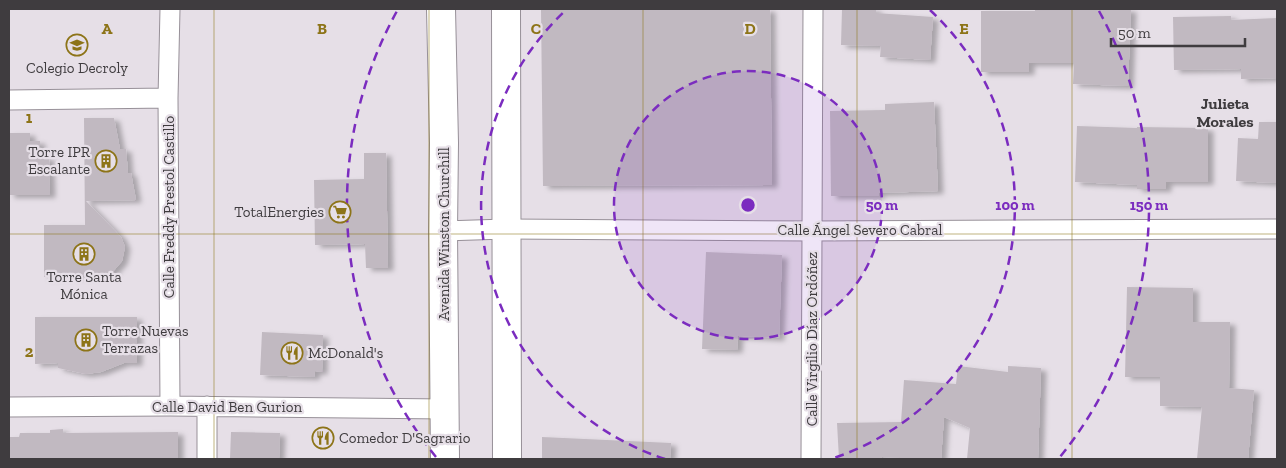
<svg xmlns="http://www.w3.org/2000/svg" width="1286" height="468" font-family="'Zilla Slab',serif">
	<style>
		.building { fill: #c1b9c1; filter: url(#shadow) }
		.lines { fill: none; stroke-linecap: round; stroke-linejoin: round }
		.minor-casing { stroke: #979098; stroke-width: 21 }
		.primary-casing { stroke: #979098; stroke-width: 30 }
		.minor { stroke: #fff; stroke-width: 19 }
		.primary { stroke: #fff; stroke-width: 28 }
		.grid { fill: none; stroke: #8d7418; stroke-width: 1; stroke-opacity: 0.55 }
		.ring { fill: none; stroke: #7b2cbf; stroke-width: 2.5; stroke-dasharray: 9 6 }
		.labels { text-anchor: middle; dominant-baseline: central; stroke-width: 4.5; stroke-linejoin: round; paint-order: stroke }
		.poi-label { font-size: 15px; fill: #3f3c3f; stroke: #e6dfe7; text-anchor: start }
		.street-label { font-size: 15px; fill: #3f3c3f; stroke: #e6dfe7 }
		.neighbourhood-label { font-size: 16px; font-weight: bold; fill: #3f3c3f; stroke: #e6dfe7 }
		.grid-label { font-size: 16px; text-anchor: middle; font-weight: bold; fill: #8d7418; stroke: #e6dfe7; stroke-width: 4.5; stroke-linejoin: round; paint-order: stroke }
		.centre { fill: #7b2cbf; stroke: #e6dfe7; stroke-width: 2.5 }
		.ring-label { font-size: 15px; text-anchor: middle; font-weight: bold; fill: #7b2cbf; stroke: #e6dfe7; stroke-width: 4.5; stroke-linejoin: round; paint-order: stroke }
	</style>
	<defs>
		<filter id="shadow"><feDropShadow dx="5.5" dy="3" stdDeviation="2.5" flood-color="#0004"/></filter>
	</defs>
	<rect width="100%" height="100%" fill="#e6dfe7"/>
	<path class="building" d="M541,9H770L772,185L543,186Z
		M842,9H876V13L933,17L930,60L880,57L881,46L841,45Z
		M1035,9H1131L1128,86L1073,84L1074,63H1029V72H981V11H1035Z
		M1231,16V20L1277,18V78L1241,79V69L1174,70L1173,17Z
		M934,102L938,191L879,193V196H831L830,111L885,110V104Z
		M84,118H114L120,149H126L128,173H131L136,200L86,201L121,237L125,247L122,261L110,275L44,277V225H85Z
		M1259,122H1277V183L1236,181L1238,138L1258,139Z
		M1077,126L1137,128V127L1208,128V182H1166V189H1137V185L1075,182Z
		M9,133H30V141H40V157H49L50,195H9Z
		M364,153H386L388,268H366L365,244L315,245L314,180L364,179Z
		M706,252L782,255L779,338L738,336L737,350L702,349Z
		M1127,287L1193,288V322H1230L1229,388L1254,390L1248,459H1197L1202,407L1160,406V377H1125Z
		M35,317H137V363H124L101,372L86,374L58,368V363L35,364Z
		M262,332L323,335L322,372L315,371L314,377L260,375Z
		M958,366L1008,372V366L1041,368L1038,459H967L970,428L944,417L941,459H918L882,457V459H839L837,423L901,422L904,380L956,384Z
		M63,429V433L178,432V459H9V437H19L20,433H50V430Z
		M231,432L280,433L279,459H230Z
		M542,437L671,443L670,459H542Z"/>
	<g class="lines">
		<g class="minor-casing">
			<path id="minor" d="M170,9L168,98L170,406
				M9,100L168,98
				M443,231L506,229L812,231L1277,229
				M207,406V459
				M9,407L170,406L446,409
				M811,459L813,9"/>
		</g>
		<g class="primary-casing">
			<path id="primary" d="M441,9L444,143L443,231L445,459
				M506,9L507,459"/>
		</g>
		<use href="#minor" class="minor"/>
		<use href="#primary" class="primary"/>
	</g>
	<path class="grid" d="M214,9V459M429,9V459M643,9V459M857,9V459M1072,9V459M9,234H1277"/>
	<circle cx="748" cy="205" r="134" fill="#7b2cbf" fill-opacity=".12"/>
	<g class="ring">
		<circle cx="748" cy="205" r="134"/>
		<path d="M665 459A267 267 0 0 1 566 10M930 10A267 267 0 0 1 831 459"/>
		<path d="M436 457A401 401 0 0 1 397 11M1099 11A401 401 0 0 1 1060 457"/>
	</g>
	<defs>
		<g id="school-ring" transform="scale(1.125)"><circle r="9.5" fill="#e6dfe7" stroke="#8d7418" stroke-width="1.5"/><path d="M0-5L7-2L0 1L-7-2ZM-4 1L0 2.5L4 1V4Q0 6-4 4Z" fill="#8d7418"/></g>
		<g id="building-ring" transform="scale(1.125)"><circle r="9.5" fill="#e6dfe7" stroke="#8d7418" stroke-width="1.5"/><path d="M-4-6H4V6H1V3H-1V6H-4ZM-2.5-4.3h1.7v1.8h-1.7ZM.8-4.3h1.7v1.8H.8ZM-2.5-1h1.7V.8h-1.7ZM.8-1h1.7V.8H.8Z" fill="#8d7418"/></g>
		<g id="supermarket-ring" transform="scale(1.125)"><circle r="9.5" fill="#e6dfe7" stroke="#8d7418" stroke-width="1.5"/><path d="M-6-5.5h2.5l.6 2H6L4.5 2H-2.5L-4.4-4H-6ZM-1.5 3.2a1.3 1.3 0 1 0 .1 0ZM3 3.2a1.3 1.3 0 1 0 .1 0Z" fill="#8d7418"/></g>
		<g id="restaurant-ring" transform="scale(1.125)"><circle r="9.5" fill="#e6dfe7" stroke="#8d7418" stroke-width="1.5"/><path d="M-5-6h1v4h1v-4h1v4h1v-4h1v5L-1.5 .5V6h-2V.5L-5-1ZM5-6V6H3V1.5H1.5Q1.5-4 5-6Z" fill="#8d7418"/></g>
	</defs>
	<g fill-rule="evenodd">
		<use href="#school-ring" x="77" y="45"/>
		<use href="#building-ring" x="106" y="161"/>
		<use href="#supermarket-ring" x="340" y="212"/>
		<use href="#building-ring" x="84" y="254"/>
		<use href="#building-ring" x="86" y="340"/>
		<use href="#restaurant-ring" x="292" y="353"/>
		<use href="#restaurant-ring" x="323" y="438"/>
	</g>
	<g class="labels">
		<g class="poi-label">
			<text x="77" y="68" text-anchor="middle">Colegio Decroly</text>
			<text x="90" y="152" text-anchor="end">Torre IPR<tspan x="90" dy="17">Escalante</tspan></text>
			<text x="324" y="212" text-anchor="end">TotalEnergies</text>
			<text x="84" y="277" text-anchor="middle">Torre Santa<tspan x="84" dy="17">Mónica</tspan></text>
			<text x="102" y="331">Torre Nuevas<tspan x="102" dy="17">Terrazas</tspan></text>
			<text x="308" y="353">McDonald's</text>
			<text x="339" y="438">Comedor D'Sagrario</text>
		</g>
		<g class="street-label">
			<text transform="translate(169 207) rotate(-90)">Calle Freddy Prestol Castillo</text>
			<text x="860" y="230">Calle Ángel Severo Cabral</text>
			<text transform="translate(444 234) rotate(-90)">Avenida Winston Churchill</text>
			<text transform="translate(812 339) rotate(-90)">Calle Virgilio Díaz Ordóñez</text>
			<text x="227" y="407">Calle David Ben Gurion</text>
		</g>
		<g class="neighbourhood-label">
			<text x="1225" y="103">Julieta<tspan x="1225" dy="18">Morales</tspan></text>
		</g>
	</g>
	<g class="grid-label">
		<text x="107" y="34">A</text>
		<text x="322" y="34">B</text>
		<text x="536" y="34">C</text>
		<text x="750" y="34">D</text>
		<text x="964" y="34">E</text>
		<text x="29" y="123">1</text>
		<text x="29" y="357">2</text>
	</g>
	<circle cx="748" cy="205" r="8" class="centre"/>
	<g class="ring-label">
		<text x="882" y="210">50 m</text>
		<text x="1015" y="210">100 m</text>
		<text x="1149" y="210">150 m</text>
	</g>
	<rect width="1286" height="468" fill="none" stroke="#3f3c3f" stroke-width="20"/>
	<path d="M1111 38v8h134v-8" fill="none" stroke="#3f3c3f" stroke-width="2.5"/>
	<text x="1118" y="38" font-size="15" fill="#3f3c3f" stroke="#e6dfe7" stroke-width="4" paint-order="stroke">50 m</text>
</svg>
